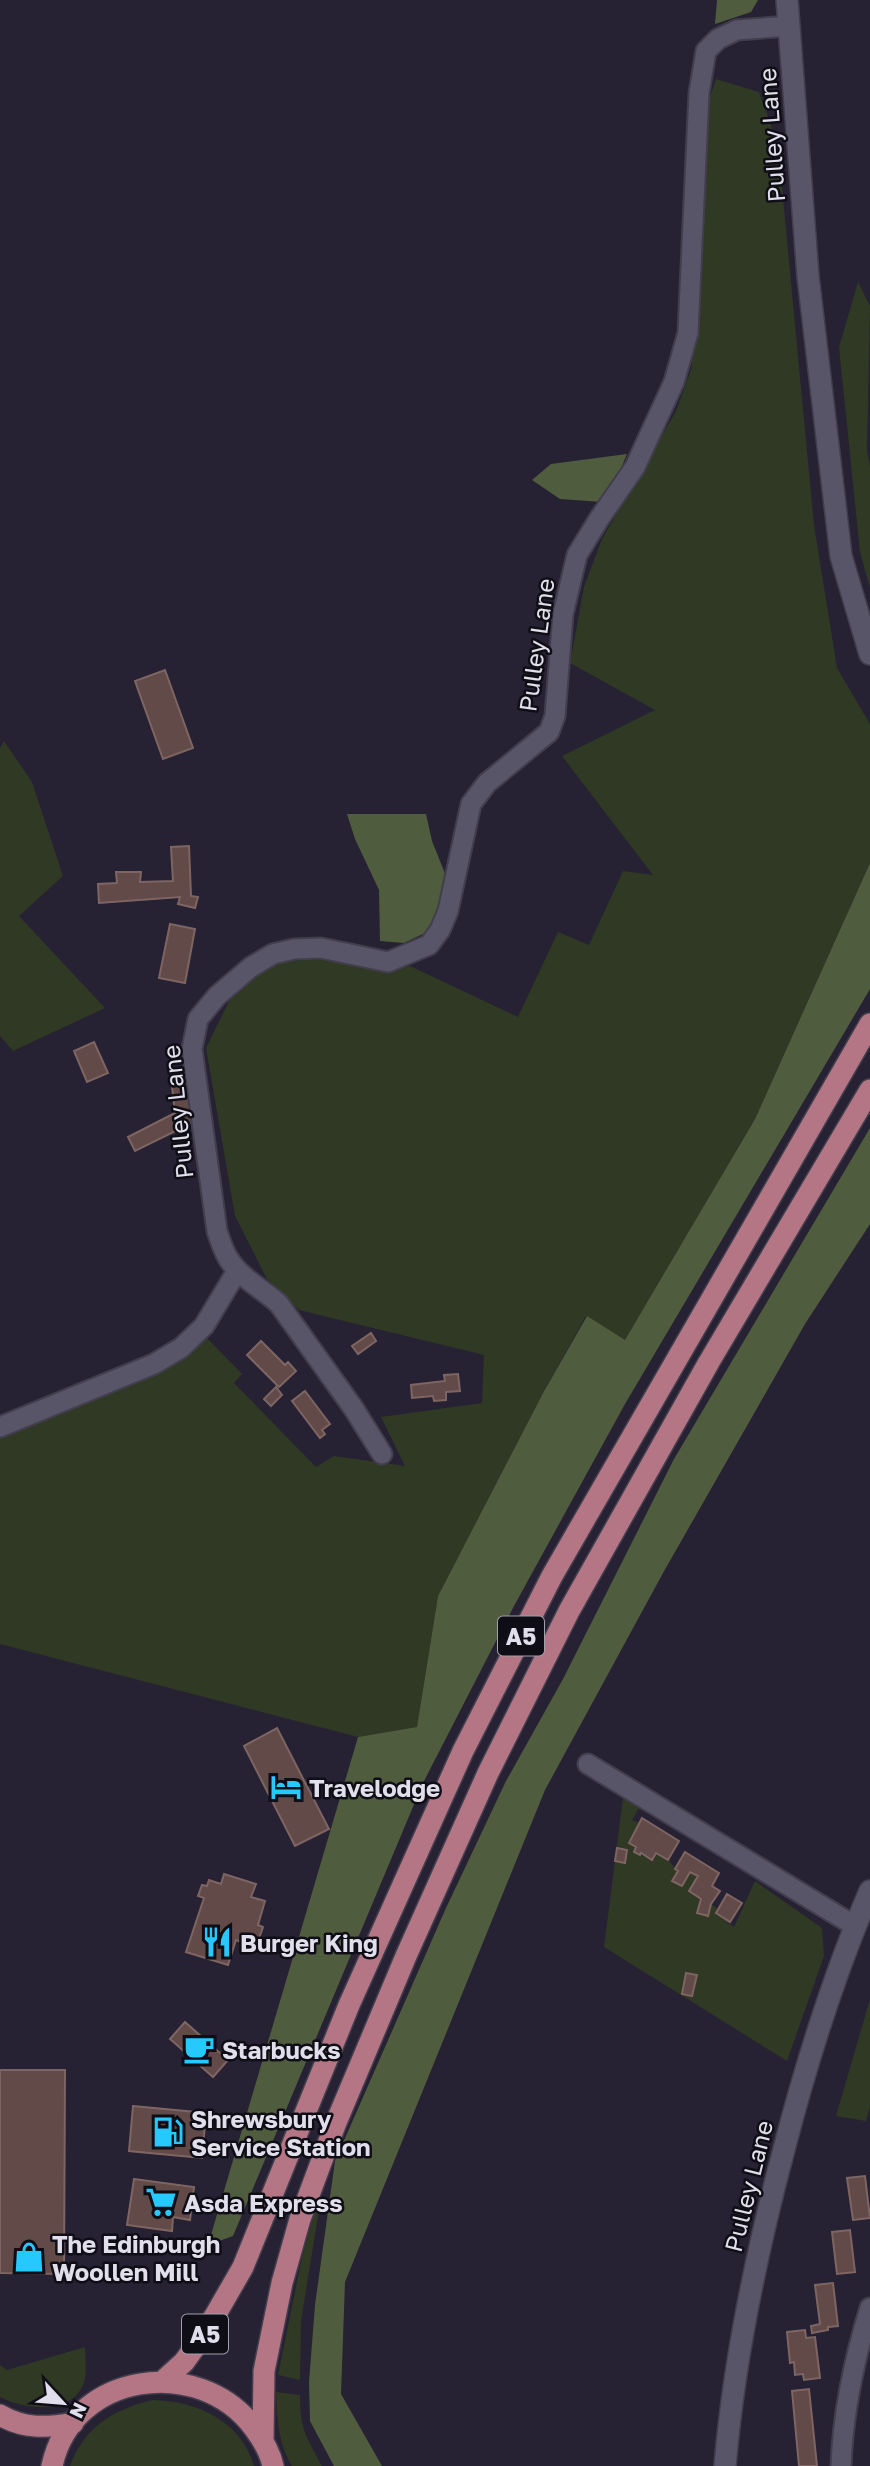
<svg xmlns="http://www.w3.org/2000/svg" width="870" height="2466" font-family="'Golos Text',sans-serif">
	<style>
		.green { fill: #303924 }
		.forest { fill: #4f5c3e }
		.building { fill: #614a47; stroke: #7e6563; stroke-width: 2 }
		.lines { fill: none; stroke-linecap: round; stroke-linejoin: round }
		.minor-casing { stroke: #423e4d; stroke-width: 23 }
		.tertiary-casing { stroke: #423e4d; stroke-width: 24 }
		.trunk-casing { stroke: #423e4d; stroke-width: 24 }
		.minor { stroke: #595568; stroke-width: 19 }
		.tertiary { stroke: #595568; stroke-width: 21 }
		.trunk { stroke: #b47684; stroke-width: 21 }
		.labels { text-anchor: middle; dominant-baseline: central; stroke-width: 5; stroke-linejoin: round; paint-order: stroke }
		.shield { fill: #0f0d15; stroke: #a2a0ab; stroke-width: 2 }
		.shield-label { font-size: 23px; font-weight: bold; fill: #e1dfeb }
		.street-label { font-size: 24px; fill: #e1dfeb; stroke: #0f0d15 }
		.poi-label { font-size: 24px; font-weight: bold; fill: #e1dfeb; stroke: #0f0d15; text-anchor: start }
	</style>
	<rect width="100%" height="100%" fill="#262233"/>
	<path class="green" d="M716,79L759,92L778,145L814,525L837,668L870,724V863L755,1119L625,1341L586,1316L543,1393L438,1596L417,1728L358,1737L0,1644V1438L145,1374L207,1338L242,1374L234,1383L316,1467L334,1456L405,1466L381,1417L482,1403L484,1355L299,1310L267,1279L235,1216L206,1048L231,997L259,973L285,961L327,959L362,967L410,966L518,1017L558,932L589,945L623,871L653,875L562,756L655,710L570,663L584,587L602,539L676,411L691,370L700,285L706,110Z
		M858,282L870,306L867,451L870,467V588L860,552L839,347Z
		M4,741L32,782L63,876L19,916L105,1008L13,1051L0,1036V748Z
		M623,1798L639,1808L632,1820L639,1823L629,1842L636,1847L634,1852L652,1860L656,1853L668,1860L678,1871L673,1881L681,1886L690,1872L698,1876L701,1899L698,1913L708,1916L711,1904L718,1909L716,1913L734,1927L755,1881L822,1928L824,1956L787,2061L604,1947Z
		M870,1999V2107L866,2121L836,2116Z
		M319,2196V2210L301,2321L300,2380L278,2375L302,2257Z
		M85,2347C85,2359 88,2375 83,2385C69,2416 24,2409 0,2397V2365L7,2370Z
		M276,2392L300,2395C300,2430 306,2436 322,2466H292C278,2443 277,2418 276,2392Z
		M153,2400C196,2401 241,2420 254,2466H70C84,2427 114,2409 153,2400Z"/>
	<path class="forest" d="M717,0H758L751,12L715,24Z
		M627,454L616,480L602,502L560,499L532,480L551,464Z
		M347,814H426L432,841L448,881L435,918L425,933L404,943L380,941L379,890L355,839Z
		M870,863V989L625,1404L514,1606L423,1783L233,2236L208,2245L358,1737L417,1727L438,1596L543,1393L587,1316L625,1340L755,1119Z
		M870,1128V1224L805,1324L663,1573L545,1790L345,2282L341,2394L382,2466H334L310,2421L309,2382L315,2305L335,2161L446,1908L506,1781L563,1679L674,1459Z"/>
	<path class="building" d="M165,670L193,748L163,759L135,681Z
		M189,846L191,896L198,897L195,908L178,904L180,897L99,903L98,884L117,883L116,872H141L140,882L173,881L171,847Z
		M170,924L195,929L185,983L159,978Z
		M94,1042L108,1073L87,1082L74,1051Z
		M189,1076L194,1122L135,1151L128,1137L175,1113L171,1078Z
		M371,1333L376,1341L358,1354L352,1346Z
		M261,1341L285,1365L288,1362L296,1371L279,1387L247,1355Z
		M458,1374L460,1391L446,1392V1400L434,1401L433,1396L412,1398L411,1385L445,1381L444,1375Z
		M276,1387L282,1395L271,1406L264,1399Z
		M305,1391L330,1424L322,1430L325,1434L320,1438L292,1401Z
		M277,1728L329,1829L295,1846L244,1746Z
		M642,1818L679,1841L668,1860L656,1853L652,1860L641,1853L640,1855L634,1852L636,1847L629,1843Z
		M617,1848L627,1850L625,1863L615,1861Z
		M685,1852L719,1873L712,1886L720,1891L711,1904L708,1916L697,1913L701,1899L689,1891L698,1876L690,1872L682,1886L672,1881L678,1871L675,1869Z
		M224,1874L256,1884L251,1897L265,1901L258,1925L263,1927L256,1947L236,1940L228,1965L186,1952L204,1898L198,1896L202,1885L207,1886L209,1880L221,1884Z
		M727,1894L742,1903L730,1922L716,1913Z
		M686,1973L697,1975L692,1996L682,1994Z
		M185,2022L228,2060L213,2077L170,2039Z
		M0,2070H65L64,2274L0,2273Z
		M133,2106L206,2113L202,2158L129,2151Z
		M865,2176L870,2218L853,2220L847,2178Z
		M134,2179L194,2187L190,2220L173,2217L172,2231L127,2225Z
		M850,2230L855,2272L837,2274L832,2232Z
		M833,2283L838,2326L828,2327V2330L812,2333L811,2326L820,2324L815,2285Z
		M805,2330L806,2338L815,2337L820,2378L804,2380L803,2374L795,2375L794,2362L790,2363L787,2332Z
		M809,2389L817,2466H799L792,2391Z"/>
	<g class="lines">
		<g class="minor-casing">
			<path id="minor" d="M0,1427L154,1364L181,1348L204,1326L237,1271
				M382,1454L354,1409L279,1304C263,1289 240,1278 228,1258C223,1250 220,1240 217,1231L192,1049L198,1019L217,996L251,967L273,954L294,949L321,948L388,962L429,945L440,930L448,911L471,804L487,783L549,732L555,716L563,614L577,555L599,519L635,467L674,382L688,333L699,93L706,51L718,39L737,30L789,26
				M588,1764L855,1926
				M841,2466C843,2411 854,2360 870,2308"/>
		</g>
		<g class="tertiary-casing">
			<path id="tertiary" d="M787,0L808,276L841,556L870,654
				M725,2466C734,2360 756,2255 783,2153C806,2064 833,1976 870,1891"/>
		</g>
		<g class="trunk-casing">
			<path id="trunk" d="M163,2381L184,2362L205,2333L243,2267L349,2005L463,1751L552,1576L870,1024
				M0,2415C24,2429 47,2428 73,2423
				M263,2440L264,2371L282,2283L300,2219L335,2125L406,1956L488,1773L569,1611L709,1362L870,1090
				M52,2466C72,2372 199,2354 254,2428C263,2440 270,2452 273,2466"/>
		</g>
		<use href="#minor" class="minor"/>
		<use href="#tertiary" class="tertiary"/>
		<use href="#trunk" class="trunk"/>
	</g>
	<defs>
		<g id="hotel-bare" transform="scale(2.415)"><path d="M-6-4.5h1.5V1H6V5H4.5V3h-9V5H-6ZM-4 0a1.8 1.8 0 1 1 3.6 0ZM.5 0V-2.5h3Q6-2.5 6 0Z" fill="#26c9fe" stroke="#0f0d15" stroke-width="2.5" paint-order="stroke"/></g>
		<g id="restaurant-bare" transform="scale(2.415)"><path d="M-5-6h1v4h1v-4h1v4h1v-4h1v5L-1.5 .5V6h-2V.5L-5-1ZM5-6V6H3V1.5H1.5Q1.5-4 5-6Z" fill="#26c9fe" stroke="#0f0d15" stroke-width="2.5" paint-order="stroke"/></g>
		<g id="cafe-bare" transform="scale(2.415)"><path d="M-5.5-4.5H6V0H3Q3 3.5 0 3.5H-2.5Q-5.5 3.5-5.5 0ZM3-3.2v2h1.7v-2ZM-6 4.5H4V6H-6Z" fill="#26c9fe" stroke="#0f0d15" stroke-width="2.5" paint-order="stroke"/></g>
		<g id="fuel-bare" transform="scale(2.415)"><path d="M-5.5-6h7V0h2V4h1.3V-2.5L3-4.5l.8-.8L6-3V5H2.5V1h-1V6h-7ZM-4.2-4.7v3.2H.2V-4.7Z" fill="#26c9fe" stroke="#0f0d15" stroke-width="2.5" paint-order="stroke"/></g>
		<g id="supermarket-bare" transform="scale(2.415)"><path d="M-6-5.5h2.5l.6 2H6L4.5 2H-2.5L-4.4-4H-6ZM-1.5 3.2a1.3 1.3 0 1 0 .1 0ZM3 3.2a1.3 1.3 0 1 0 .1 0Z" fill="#26c9fe" stroke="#0f0d15" stroke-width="2.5" paint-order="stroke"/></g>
		<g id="shop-bare" transform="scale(2.415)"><path d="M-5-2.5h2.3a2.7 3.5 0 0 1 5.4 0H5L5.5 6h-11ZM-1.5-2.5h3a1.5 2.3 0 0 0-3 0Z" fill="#26c9fe" stroke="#0f0d15" stroke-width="2.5" paint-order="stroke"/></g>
	</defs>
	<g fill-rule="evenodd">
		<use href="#hotel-bare" x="286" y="1787"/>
		<use href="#restaurant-bare" x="217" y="1942"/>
		<use href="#cafe-bare" x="199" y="2049"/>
		<use href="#fuel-bare" x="168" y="2132"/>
		<use href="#supermarket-bare" x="161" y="2202"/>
		<use href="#shop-bare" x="29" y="2257"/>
	</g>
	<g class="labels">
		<g class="shield">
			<rect x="498" y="1616.5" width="46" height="39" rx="5"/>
			<rect x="182" y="2314.5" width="46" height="39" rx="5"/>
		</g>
		<g class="shield-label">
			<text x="521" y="1636">A5</text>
			<text x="205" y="2334">A5</text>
		</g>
		<g class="street-label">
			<text transform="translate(771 135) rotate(-94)">Pulley Lane</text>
			<text transform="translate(536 645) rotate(-82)">Pulley Lane</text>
			<text transform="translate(177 1112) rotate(-96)">Pulley Lane</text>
			<text transform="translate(748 2186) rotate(-76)">Pulley Lane</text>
		</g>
		<g class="poi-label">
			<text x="309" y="1787">Travelodge</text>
			<text x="240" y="1942">Burger King</text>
			<text x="222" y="2049">Starbucks</text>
			<text x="191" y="2118">Shrewsbury<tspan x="191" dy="28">Service Station</tspan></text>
			<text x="184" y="2202">Asda Express</text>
			<text x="52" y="2243">The Edinburgh<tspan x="52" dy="28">Woollen Mill</tspan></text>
		</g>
	</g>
	<g transform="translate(63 2403) rotate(116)" stroke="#0f0d15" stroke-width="5" paint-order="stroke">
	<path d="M0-5L12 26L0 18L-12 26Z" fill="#e1dfeb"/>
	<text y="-10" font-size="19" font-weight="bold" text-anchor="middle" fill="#e1dfeb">N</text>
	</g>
</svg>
